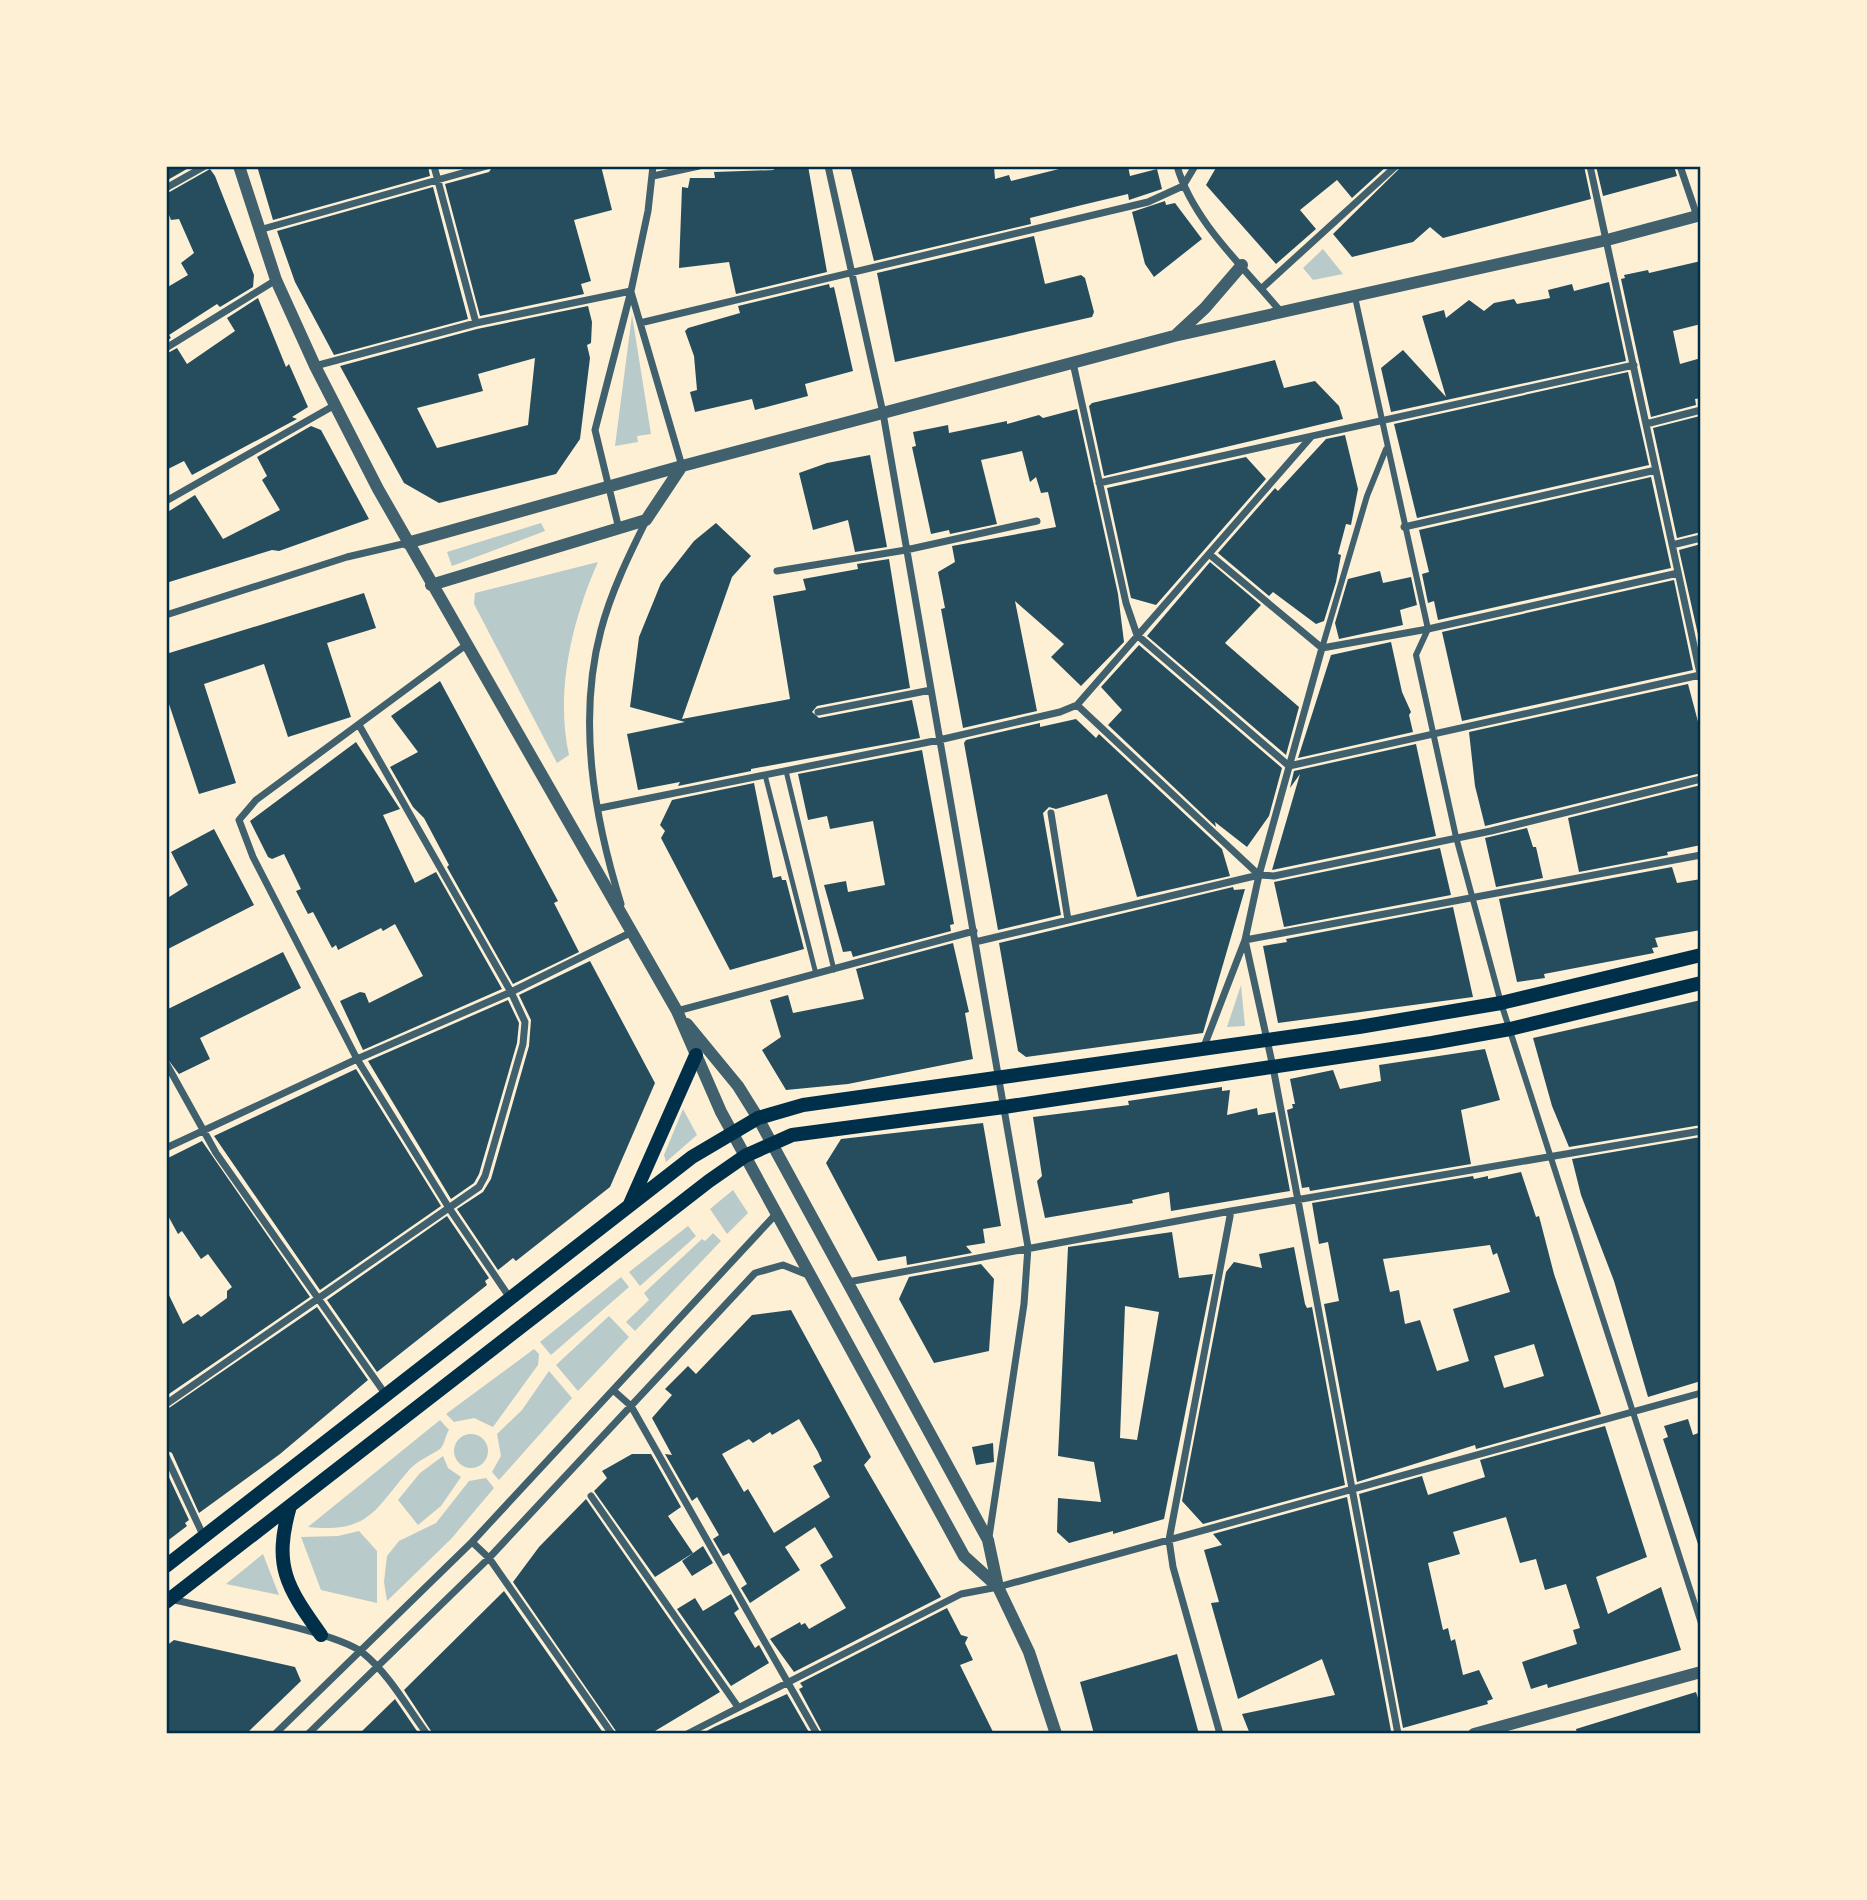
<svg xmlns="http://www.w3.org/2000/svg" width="1867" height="1900" font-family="'Crimson Pro',serif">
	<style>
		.green { fill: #b9caca }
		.building { fill: #264d5e; fill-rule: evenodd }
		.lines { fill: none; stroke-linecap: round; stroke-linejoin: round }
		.service { stroke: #3f606c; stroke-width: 5 }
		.pedestrian { stroke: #3f606c; stroke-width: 6 }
		.minor { stroke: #3f606c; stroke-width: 7 }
		.tertiary { stroke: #3f606c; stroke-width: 12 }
		.secondary { stroke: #003049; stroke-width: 14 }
		.neatline { fill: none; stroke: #003049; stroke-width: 2.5 }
	</style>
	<rect width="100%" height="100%" fill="#fdf0d5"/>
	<path class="green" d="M1323,249L1343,274L1313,280L1303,268Z
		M632,315L651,434L637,436L638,442L615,446Z
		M541,523L545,531L452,566L447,552Z
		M598,562C572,620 555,692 569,755L557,763L474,604L475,593Z
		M1241,985L1245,1026L1227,1027Z
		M683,1109L697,1135L666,1162L664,1155Z
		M733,1190L748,1213L727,1234L710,1209Z
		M688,1226L696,1236L640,1286L629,1272Z
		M713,1233L721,1241L635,1331L626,1322L649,1300L644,1293L702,1239L705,1241Z
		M621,1277L629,1287L551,1355L540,1342Z
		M609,1316L629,1337L578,1391L556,1365Z
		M534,1349L539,1354L538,1365L493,1427L474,1418L454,1422L446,1414Z
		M549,1371L572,1398L499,1480L492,1472L501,1456L497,1434L522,1410Z
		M440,1420L449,1430C446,1434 444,1446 440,1449C430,1456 418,1460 409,1470C374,1511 369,1533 308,1527Z
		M454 1451a17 17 0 1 1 34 0a17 17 0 1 1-34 0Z
		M443,1456L448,1468L461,1477L441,1506L418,1525L398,1500L420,1473Z
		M486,1478L494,1488L451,1539L387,1601L384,1582L387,1556L399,1541L436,1523L469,1481Z
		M359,1531L377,1551V1603L321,1590L301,1537L338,1536Z
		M263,1554L279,1595L226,1584Z"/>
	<path class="building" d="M166,166H192L166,181Z
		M257,166H428L430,176L273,220Z
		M493,166H601L612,210L574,220L591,281L581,284L584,294L480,316L445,184L489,172Z
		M773,166H808L827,272L736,294L729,262L679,268L682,187L688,188L690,178H715L714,172L774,170Z
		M850,166H994L995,179L1009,175L1011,181L1071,166H1128L1130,176L1157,169L1162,189L1129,200L1128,194L1082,205L1030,218L1031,224L874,261Z
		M1217,166H1387L1352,198L1337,180L1300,210L1316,229L1276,264L1206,185Z
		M1402,166H1584L1591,199L1443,238L1430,227L1413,242L1352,257L1333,234Z
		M1596,166H1674L1677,176L1603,196Z
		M210,169L215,176L254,275L253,287L220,307L217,304L169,335L171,338L166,341V288L188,275L181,263L194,253L179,219L171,220L166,207V194Z
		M433,187L468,319L334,355L295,282L277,231Z
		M1165,201L1166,205L1175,203L1202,239L1154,277L1145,264L1132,212Z
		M1034,236L1045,284L1081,275L1085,278L1094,312L1092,317L895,362L877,273Z
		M1701,261V324L1673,331L1680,364L1701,358V398L1695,399L1696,405L1651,417L1621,279L1625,278L1624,275L1648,270L1649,273Z
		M1609,282L1626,361L1391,412L1381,368L1403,350L1446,397L1422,316L1444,310L1446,318L1469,300L1484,311L1494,303L1514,299L1517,304L1550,298L1548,290L1572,284L1574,291Z
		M829,284L830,288L834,287L853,371L805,384L808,396L755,410L752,399L695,412L690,392L697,390L694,356L685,331L688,328L740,313L738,306Z
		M258,298L286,367L289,364L308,407L292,417L297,419L192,475L184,461L166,470V354L177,348L187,364L235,331L227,318Z
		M588,306L592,322L591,343L587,345L590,358L580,439L556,474L439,503L404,483L340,366L477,329ZM535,358L528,425L437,448L417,408L483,391L478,374Z
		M1275,360L1284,388L1315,381L1339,406L1343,419L1104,476L1089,406L1092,403Z
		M1628,372L1649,465L1417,518L1394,424Z
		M1077,409L1118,594L1124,642L1081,686L1051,657L1064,644L1015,601L1037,711L963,728L941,609L945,608L938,572L955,562L952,546L1056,527L1048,492L1041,493L1036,477L1030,482L1022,451L981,460L997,524L950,534L949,530L931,534L912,447L916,446L913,432L948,425L949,433L1007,421V424L1039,415L1043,418Z
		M1700,416L1701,532L1677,538L1653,428Z
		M311,426L321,430L369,519L279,551L272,550L166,583V513L195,495L223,539L280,510L262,480L267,476L257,457Z
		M1345,435L1358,489L1351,525L1346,524L1338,554L1341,555L1336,582L1324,621L1316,624L1273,592L1269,596L1218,553L1275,488L1278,491L1326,439Z
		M870,455L887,547L855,552L848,520L813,530L799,473L827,463Z
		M1246,457L1266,479L1156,605L1131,598L1107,488Z
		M1651,477L1671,568L1438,620L1434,601L1428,603L1422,574L1429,572L1419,530Z
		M716,523L751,556L732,577L682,719L790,699L773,596L806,590L803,579L858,569L857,564L889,559L910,688L817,706L812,712L819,718L912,700L920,738L751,769V771L678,786L680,782L638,790L627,734L685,722L630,707L639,637L661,583L694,541Z
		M1701,544V648L1679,550Z
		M1210,562L1261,605L1225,643L1299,707L1286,755L1147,636Z
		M1380,571L1383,583L1411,577L1417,605L1400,610L1403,625L1339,639L1335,623L1348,579Z
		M1674,580L1693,670L1462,721L1442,632Z
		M364,593L376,628L327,643L351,717L288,737L264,664L204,684L236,783L199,794L166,695V654Z
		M1391,642L1402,692L1411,712L1409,715L1413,732L1298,758L1331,655Z
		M1139,645L1282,768L1269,816L1247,847L1215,822L1216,827L1108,725L1122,710L1101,687Z
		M440,681L558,901L554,903L579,952L513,984L447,867L449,865L424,818L413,807L390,767L418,752L391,716Z
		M1688,684L1701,733V773L1485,826L1475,786L1469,732Z
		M1076,719L1096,738L1099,734L1222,849L1230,876L1137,897L1107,794L1056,809L1049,807L1043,813L1061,915L998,930L964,743L966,740L1040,723V727Z
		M356,742L400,809L383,815L415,883L436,872L502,989L363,1050L340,1001L360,992L365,993L369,1003L423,976L395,924L383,931L381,928L338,950L336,945L332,948L313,912L308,914L296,891L301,889L284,854L272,859L268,857L250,821Z
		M1416,744L1436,836L1272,870L1300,774L1290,788L1294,771Z
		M922,750L954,924L950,925L951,931L853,957L851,951L843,952L824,885L846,881L848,892L885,885L873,821L830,829L827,816L808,820L798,774Z
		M754,783L773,878L781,876L782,880H786L804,949L730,970L661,838L665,831L660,825L672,800Z
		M1701,785V845L1667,852L1668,855L1579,872L1568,818Z
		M1527,828L1533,847H1536L1543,878L1496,887L1485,838Z
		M214,829L254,905L166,950V899L188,885L171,852Z
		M1440,848L1451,895L1284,927L1274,882Z
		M1672,867L1677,883L1701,879V930L1655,938L1658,947L1652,948L1654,953L1544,974L1545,978L1517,982L1499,899Z
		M1233,887L1234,890L1245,889L1203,1033L1026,1057L1018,1051L999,943Z
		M1453,907L1473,997L1278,1023L1263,946L1287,942L1286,939Z
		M953,943L969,1012L965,1013L973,1059L848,1084L786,1090L762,1050L781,1037L770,1000L788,995L793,1013L864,999L856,969Z
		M283,952L301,988L200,1038L210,1059L179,1074L166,1057V1010Z
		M590,961L655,1083L610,1187L516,1261L513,1258L498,1270L457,1209L483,1192L491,1179L529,1046L531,1020L519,995Z
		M508,1000L519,1023L517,1043L479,1174L474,1183L451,1199L368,1061Z
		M1701,1000V1125L1569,1147L1552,1106L1533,1038Z
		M1485,1049L1500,1100L1461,1110L1471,1164L1310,1191L1309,1187L1302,1188L1287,1110L1293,1108L1292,1104H1295L1290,1079L1333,1070L1340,1089L1381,1081L1379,1065Z
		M356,1069L441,1206L320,1290L214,1136Z
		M1222,1087V1091L1230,1090L1227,1115L1257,1108L1258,1115L1275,1112L1290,1191L1171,1211L1169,1192L1132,1200L1133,1203L1045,1218L1037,1181L1042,1176L1033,1117L1129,1105L1128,1101Z
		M983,1123L1001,1226L983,1229L985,1243L966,1246L972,1253L907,1265L906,1256L878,1261L826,1163L841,1139Z
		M1701,1137V1381L1648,1397L1614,1281L1581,1195L1572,1159Z
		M202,1141L310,1297L166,1396V1289L183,1324L198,1314L201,1317L227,1298V1291L232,1287L208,1254L201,1259L182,1231L178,1234L166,1212V1159Z
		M1521,1172L1536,1217L1539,1216L1554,1274L1601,1414L1476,1449L1475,1445L1357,1482L1324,1304L1339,1301L1328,1242L1319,1244L1312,1203L1473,1176L1474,1179L1488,1176V1179ZM1490,1245L1493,1255L1497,1253L1510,1292L1453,1309L1469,1361L1437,1371L1420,1320L1405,1324L1399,1290L1390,1292L1383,1259ZM1534,1344L1544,1376L1504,1388L1494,1356Z
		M447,1216L489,1278L485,1281L487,1285L377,1372L327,1300Z
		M1172,1232L1179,1278L1213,1274L1164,1519L1113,1534V1531L1069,1543L1057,1532L1058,1498L1101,1502L1094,1462L1058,1456L1068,1247ZM1125,1306L1159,1312L1137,1440L1120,1438Z
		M1294,1247L1305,1304L1307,1308L1312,1307L1345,1485L1203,1524L1182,1501L1226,1272L1234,1262L1262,1268L1259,1254Z
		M981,1264L994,1279L989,1351L934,1363L899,1299L909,1277Z
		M317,1307L368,1380L280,1454L199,1513L172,1453L166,1450V1410Z
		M791,1310L871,1457L864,1465L941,1597L794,1672L770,1639L800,1622L801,1625L805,1623L809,1629L846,1608L820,1565L833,1557L815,1527L785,1547L800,1570L750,1603L741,1588L747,1584L729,1553L723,1556L713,1539L719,1535L697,1497L692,1501L665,1454L672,1455L652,1418L672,1395L665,1389L688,1366L696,1374L752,1315ZM799,1419L818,1452L822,1461L813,1466L830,1497L774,1533L748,1489L744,1492L722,1454L749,1439L753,1443L770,1432L772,1435Z
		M1688,1419L1693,1435L1701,1432V1543L1698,1544L1663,1439L1668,1437L1664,1426Z
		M1605,1426L1647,1557L1596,1577L1608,1614L1661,1587L1681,1650L1548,1688L1547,1684L1531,1689L1522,1662L1577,1644L1573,1630L1580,1628L1566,1584L1545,1590L1536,1559L1520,1563L1506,1517L1453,1532L1460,1554L1428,1563L1443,1630L1448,1628L1451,1641L1455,1639L1463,1675L1479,1670L1493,1699L1487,1701L1488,1704L1403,1728L1359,1494L1422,1476L1428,1495L1485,1477L1480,1460Z
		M993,1443L994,1462L976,1465L972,1447Z
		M632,1454H651L681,1507L668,1516L693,1553L655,1577L594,1491L607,1478L602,1471Z
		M166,1471L189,1520L185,1523L187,1526L166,1542Z
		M1347,1497L1391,1731L1379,1734H1250L1242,1714L1335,1695L1322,1659L1238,1699L1211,1603L1219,1602L1204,1550L1222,1545L1213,1534Z
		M586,1499L720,1692L650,1734H618L513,1582L539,1547Z
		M703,1546L713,1563L692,1576L682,1561Z
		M504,1591L604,1734H433L404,1690Z
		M731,1594L739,1609L734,1613L755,1648L759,1645L769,1663L731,1686L677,1609L695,1598L703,1611Z
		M947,1608L961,1635L968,1637L965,1643L973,1660L960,1665L994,1734H823L799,1689L803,1687L800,1683Z
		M174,1640L295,1667L301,1681L246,1734H166V1646Z
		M1177,1654L1199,1734H1094L1080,1682Z
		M1696,1692L1701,1707V1734H1577L1576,1729Z
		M787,1694L810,1734H701L714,1727Z
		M395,1699L419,1734H359Z"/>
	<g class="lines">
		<path class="service" d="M786,771L834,970
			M765,775L816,974"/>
		<path class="pedestrian" d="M1355,297L1428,629L1416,655L1456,837L1501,1003L1701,1623
			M1322,648L1367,496L1386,449"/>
		<path class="minor" d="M434,166L476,323
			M828,166L883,413L1028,1247L1024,1304L989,1537
			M1177,166C1193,222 1245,268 1281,312
			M1590,166L1701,678
			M1680,166L1697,216
			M653,176L699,166
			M166,188L205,166
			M259,230L487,166
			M1262,288L1396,166
			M631,292L682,466
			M640,323L1148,202L1183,186L1195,166
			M166,348L276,280
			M1073,363L1126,603L1137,635L1289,766
			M315,366L476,323L631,291
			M1646,424L1701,410
			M1099,483L1634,365
			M166,501L335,405
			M1404,527L1656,470
			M619,529L595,430L631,291L648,211L653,166
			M1672,545L1701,538
			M1209,554L1322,648
			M777,571L906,550L1037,521
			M166,615L347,557L407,543
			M466,645L256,800L239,820L253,857L357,1059L449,1208L510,1298
			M1322,648L1428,629L1678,573
			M1077,705L1259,875
			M818,712L931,690
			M1289,766L1700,675
			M600,808L939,740L1060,712L1077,705L1311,437
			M1051,813L1068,920
			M621,904C594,817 577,720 601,630C611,592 629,555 646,521
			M1245,940L1273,1067L1398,1734
			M1245,940L1701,855
			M975,942L1259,875L1274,876L1491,831L1701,779
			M677,1011L974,931
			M1203,1049L1245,940L1259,875L1322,648
			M166,1063L216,1153L386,1395
			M166,1148L357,1059L511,992L632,932
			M848,1282L1231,1211L1701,1131
			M613,1390L631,1406L817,1734
			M166,1404L479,1187L485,1176L523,1044L525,1022L511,992L359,725
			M166,1456L204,1537
			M591,1496L738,1707
			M472,1542L489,1558L612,1734
			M171,1599C211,1609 336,1631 363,1653C389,1674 407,1707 427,1734
			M275,1734L472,1542L777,1213
			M308,1734L489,1558L755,1273L783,1265L808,1275
			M687,1734L961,1594L998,1587L1701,1393
			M1220,1734L1173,1567L1169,1540L1231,1211"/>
		<path class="tertiary" d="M239,166L276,280L315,366L378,489L677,1011L721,1112L964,1556L998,1587
			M1177,334L1205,308L1242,265
			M407,543L682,466L1174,336L1607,240L1701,215
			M431,585L646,520L682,466
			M687,1024L738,1086L758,1118L988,1540L998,1587L1029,1652L1056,1734
			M1474,1734L1701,1672"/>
		<path class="secondary" d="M630,1204L696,1055
			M290,1506C273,1566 286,1586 321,1635
			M166,1566L692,1157L758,1118L803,1105L1359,1027L1501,1003L1701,955
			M166,1602L709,1181L745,1156L792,1135L1004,1107L1432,1043L1510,1029L1701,983"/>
	</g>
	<rect width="1867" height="1900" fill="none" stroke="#fdf0d5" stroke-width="336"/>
	<rect x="168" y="168" width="1531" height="1564" class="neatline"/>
</svg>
